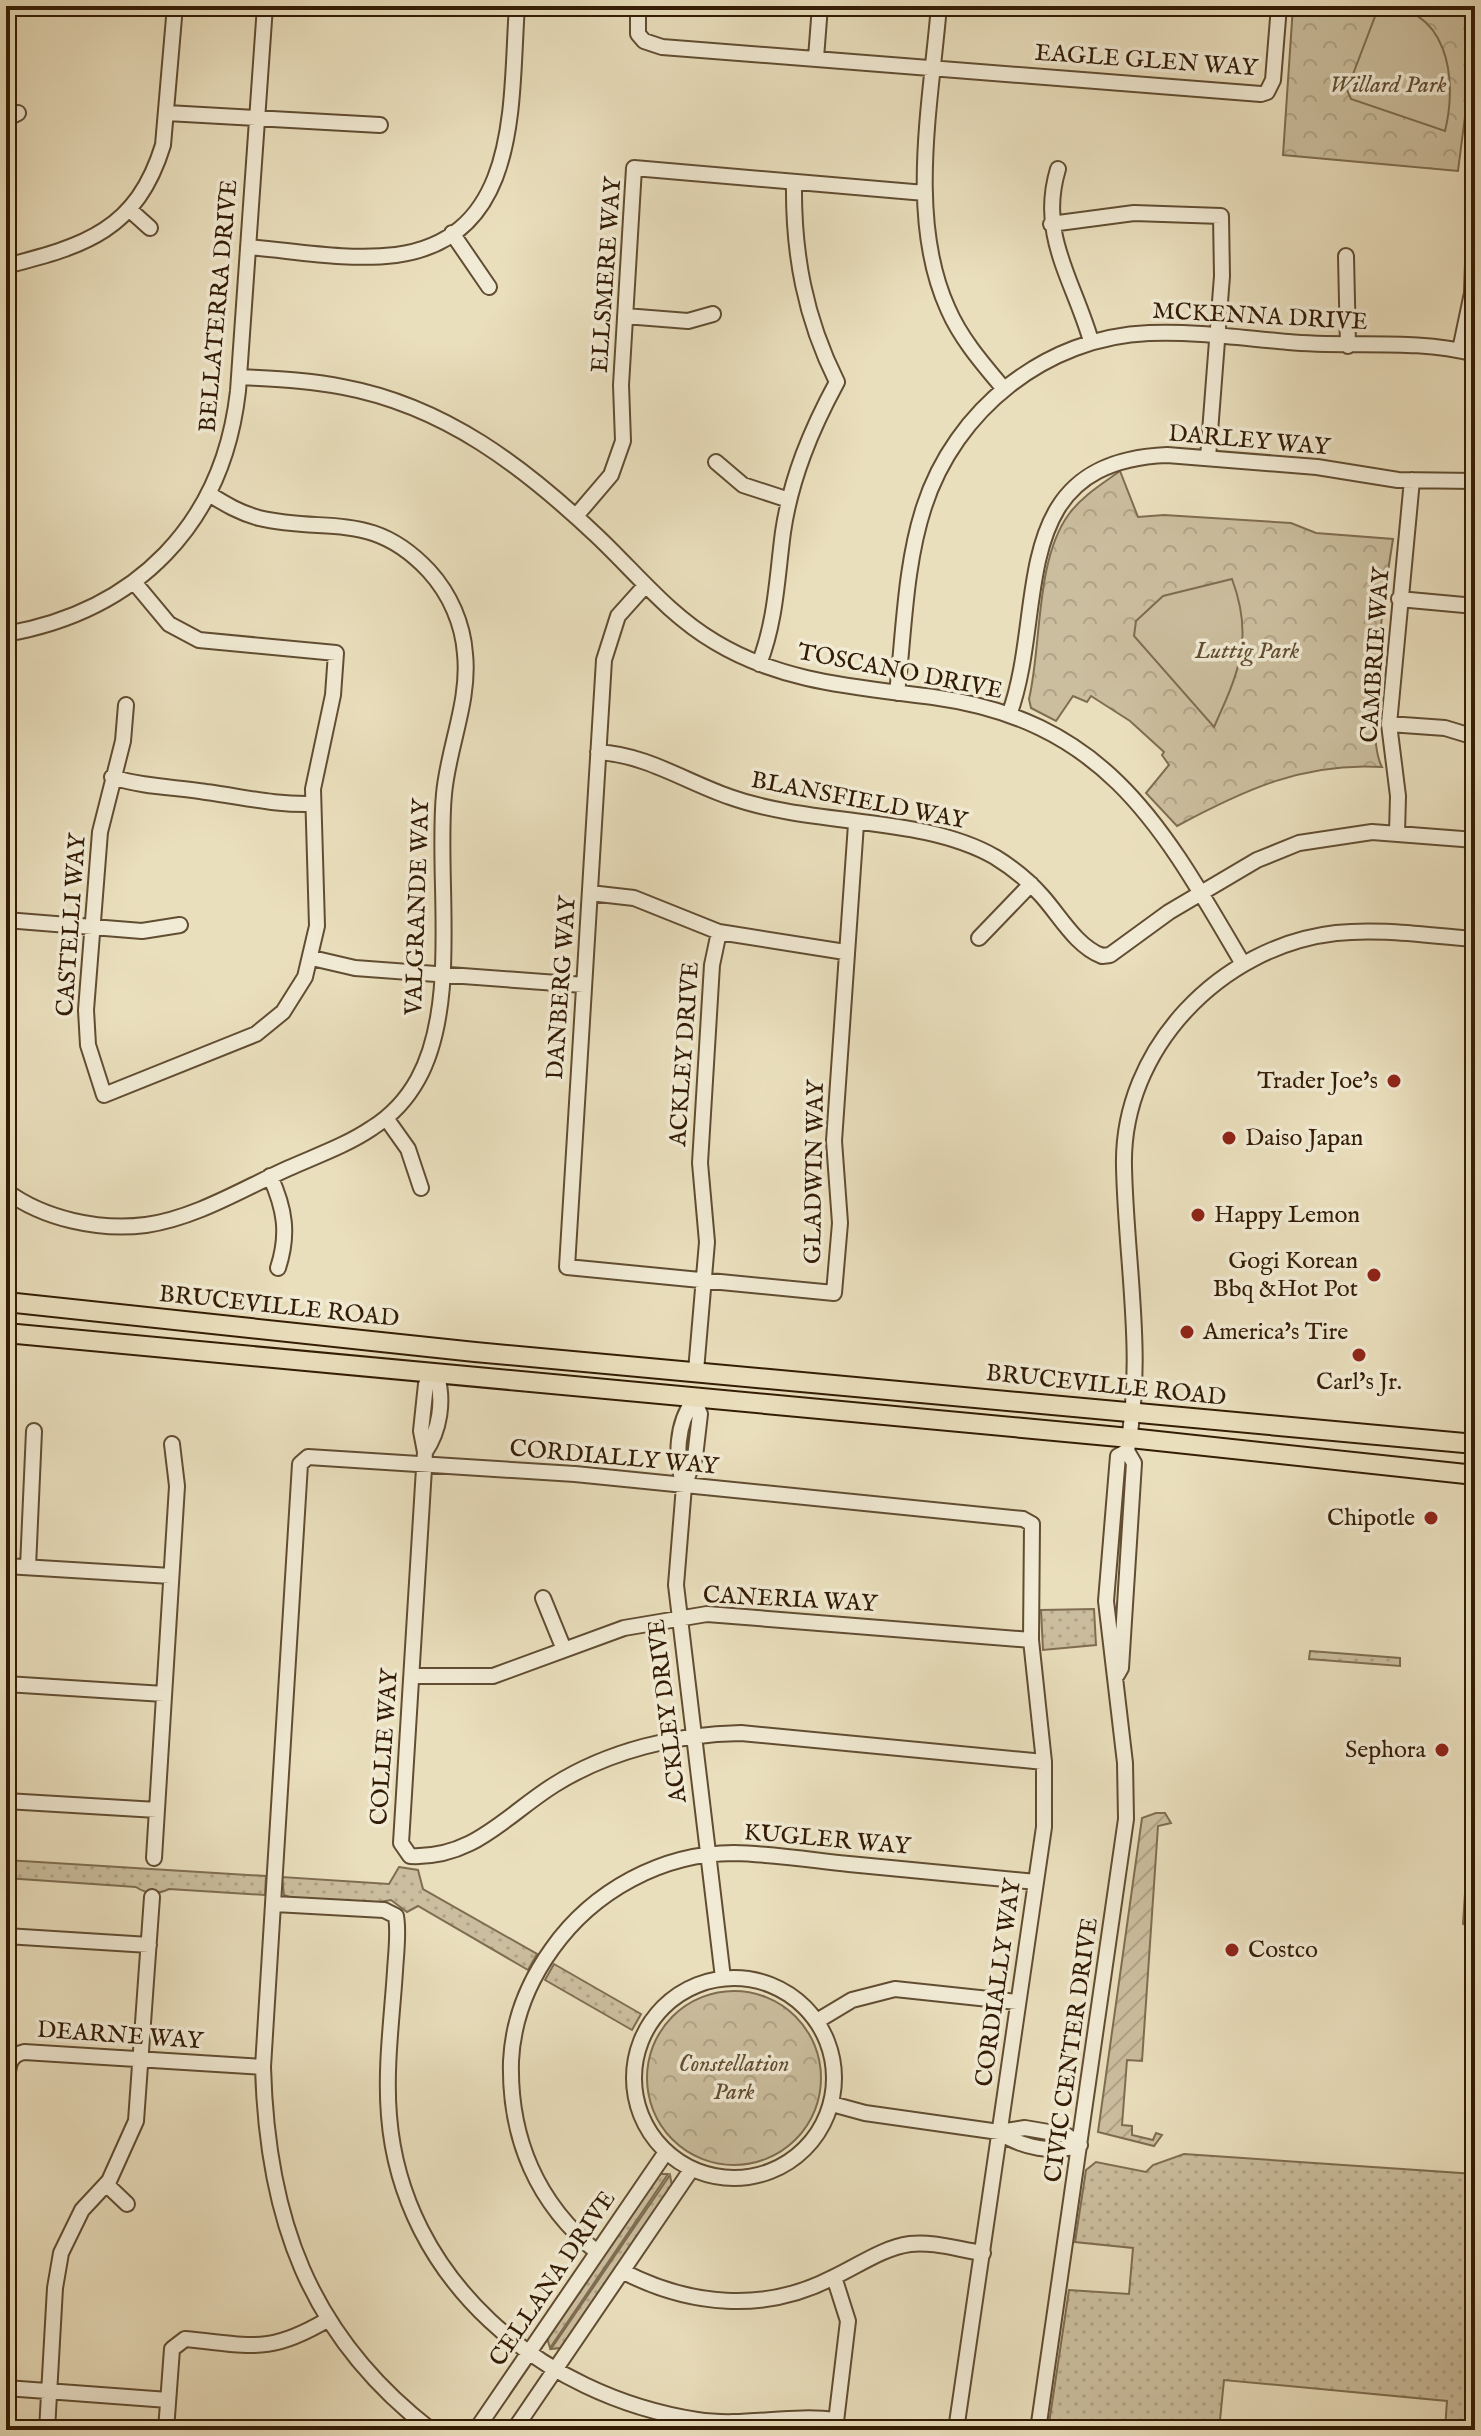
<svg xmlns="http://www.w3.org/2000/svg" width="1481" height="2436" font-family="'IM FELL English',serif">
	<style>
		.grass { fill: url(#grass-dots); stroke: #7f6d51; stroke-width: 2 }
		.park { fill: url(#park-crowns); stroke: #7f6d51; stroke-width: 2 }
		.garden { fill: url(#garden-furrows); stroke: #7f6d51; stroke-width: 2 }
		.pitch { fill: #cbbe9e; stroke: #7f6d51; stroke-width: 2 }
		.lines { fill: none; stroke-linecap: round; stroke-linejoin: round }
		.minor-casing { stroke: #614d32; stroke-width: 18 }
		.major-casing { stroke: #331c04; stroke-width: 22 }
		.minor { stroke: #f1ead4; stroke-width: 14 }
		.major { stroke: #eadfbd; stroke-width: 18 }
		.poi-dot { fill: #8f2418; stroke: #f1ead4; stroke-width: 3 }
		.labels { text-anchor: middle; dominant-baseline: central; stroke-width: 7; stroke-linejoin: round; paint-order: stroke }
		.street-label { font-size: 24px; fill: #331c04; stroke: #f1ead4 }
		.park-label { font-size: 24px; font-style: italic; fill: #614d32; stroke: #f1ead4 }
		.poi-label { font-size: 24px; fill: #331c04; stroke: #f1ead4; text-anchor: end }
	</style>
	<defs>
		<pattern id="grass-dots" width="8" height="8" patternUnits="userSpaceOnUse" patternTransform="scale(2)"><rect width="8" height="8" fill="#cbbe9e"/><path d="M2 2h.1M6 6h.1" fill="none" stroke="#afa386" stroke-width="1.8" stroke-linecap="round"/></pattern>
		<pattern id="park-crowns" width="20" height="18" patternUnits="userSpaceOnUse" patternTransform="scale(2)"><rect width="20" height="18" fill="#cbbe9e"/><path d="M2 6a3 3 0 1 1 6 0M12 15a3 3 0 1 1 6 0" fill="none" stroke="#afa386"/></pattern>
		<pattern id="garden-furrows" width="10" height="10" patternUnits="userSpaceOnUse" patternTransform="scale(2)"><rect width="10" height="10" fill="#cbbe9e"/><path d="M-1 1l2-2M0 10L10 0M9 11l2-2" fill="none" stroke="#afa386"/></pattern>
	</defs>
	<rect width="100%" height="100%" fill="#eadfbd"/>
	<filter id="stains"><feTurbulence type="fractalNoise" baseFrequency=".0025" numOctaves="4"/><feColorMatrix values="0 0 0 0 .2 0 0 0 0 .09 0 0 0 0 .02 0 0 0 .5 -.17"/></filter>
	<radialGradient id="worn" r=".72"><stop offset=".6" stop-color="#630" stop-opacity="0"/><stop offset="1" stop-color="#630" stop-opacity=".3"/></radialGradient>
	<path class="grass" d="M1094,1609L1096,1645L1043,1650L1041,1610Z
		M1310,1651L1400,1658V1666L1309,1659Z
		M6,1860L266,1876L265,1895L169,1889C157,1895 146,1894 136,1887L6,1878Z
		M399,1867L418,1870L423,1889L537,1954L528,1970L418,1906L407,1912L391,1900L374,1903L292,1898L284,1895L282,1877L389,1884Z
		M554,1964L641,2014L632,2030L545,1980Z
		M1184,2154L1475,2174V2430H1445L1447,2401L1224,2380L1219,2430H1048L1069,2290L1129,2294L1133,2248L1075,2242L1086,2170L1096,2162L1146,2172L1153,2165Z
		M658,2174H668L550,2348L547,2338Z
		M670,2175L672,2186L561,2348L551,2349Z"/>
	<path class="park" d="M1293,6H1475L1472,62L1458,171L1283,155Z
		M1120,471L1138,517L1164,515L1291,523L1316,533L1393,539C1386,583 1363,733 1382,767C1304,762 1244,790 1177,826L1146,793L1169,765L1162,755L1164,752L1130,721L1091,696L1087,702L1073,696L1056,721L1031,708L1029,699C1042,644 1035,560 1069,514C1082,496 1102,484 1120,471Z
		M647 2078a87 87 0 1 1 174 0a87 87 0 1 1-174 0Z"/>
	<path class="garden" d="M1156,1813H1165L1171,1823L1158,1826L1142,2061L1127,2060L1122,2125L1132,2126V2135L1153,2140L1156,2133L1162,2135L1154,2146L1098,2132L1142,1818Z
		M1475,1842V1930L1463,1924L1468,1848Z"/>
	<path class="pitch" d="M1379,6C1448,6 1458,78 1445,131L1351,99L1347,90Z
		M1232,579C1254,638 1239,672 1214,727L1134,636L1136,621L1163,596Z"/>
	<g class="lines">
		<g class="minor-casing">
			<path id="minor" d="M638,6V34L644,41L662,47L1261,94L1267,92L1273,80L1279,6
				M939,6C931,102 907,219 948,309C961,339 983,364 1004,389
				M816,58L820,6
				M167,113L380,125
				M6,119L18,113
				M1058,169C1038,235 1073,279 1091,341
				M130,210L150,228
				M1051,224L1134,213L1221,216L1222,276L1208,458
				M452,233L489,287
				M248,247C296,251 348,261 396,255C522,238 510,101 517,6
				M1346,256L1348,346
				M6,266C85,246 137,230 163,145L175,6
				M625,316L688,321L713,314
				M1460,350L1472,293L1475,206
				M239,377C274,379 309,380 343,387C445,406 524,467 597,536C637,574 668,614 715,642C783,683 857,687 933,697C1107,721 1162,826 1243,964
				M716,462L743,485L789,500
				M576,516L611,475L623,441L621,385L634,168L925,193
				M644,587L618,616L604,660L567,1267L834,1293L840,1223L834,1141L856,824
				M1399,599L1475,606
				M6,634C137,611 223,524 238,391L265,6
				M759,664C776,621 777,577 783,532C791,478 811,430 837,382C805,318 793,254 794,182
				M897,693C904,632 905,565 924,507C955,410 1046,337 1149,333C1195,331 1242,338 1288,342C1351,348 1413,338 1475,354
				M126,705L123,741L100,832L86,1010L88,1045L104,1095L256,1034L283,1012L305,977L317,926L313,789L333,695L336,653L199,640L169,624L134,582
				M1009,715C1048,610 1003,462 1167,455L1317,467L1398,480L1475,481
				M1389,724L1445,728L1468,735
				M598,752C647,755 684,781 730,797C814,827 922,815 995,857C1013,868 1029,881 1042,896C1060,916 1076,946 1102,956L1110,955L1169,912L1257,860L1299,843L1372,832L1475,840
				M112,777C144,787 174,787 206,792C244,797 274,805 313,804
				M1397,833L1398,796L1389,724L1412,480
				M590,893L634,898L719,932L845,952
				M6,920L142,931L180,925
				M979,938L1031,884
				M312,958L355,968L584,985
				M386,1118L408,1149L421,1188
				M270,1176C285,1209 289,1234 278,1268
				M6,1191C44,1219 99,1231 146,1225C196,1218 244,1188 289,1168C316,1156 347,1145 372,1128C391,1116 407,1099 418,1079C460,1003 436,878 444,794C448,748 470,701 465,654C463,624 450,594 429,571C372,510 328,534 259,518C240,513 225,504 209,494
				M696,1371L707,1242L700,1163L712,965L719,932
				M694,1400L700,1414L695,1457L684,1486L676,1585L723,1978
				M425,1452C440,1430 444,1401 437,1376L426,1384L421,1431L425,1452L401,1843L410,1856C473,1859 505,1816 554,1785C608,1751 677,1734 741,1733L1044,1762
				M684,1486C675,1458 676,1424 694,1400
				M6,1566L171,1576
				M28,1567L34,1431
				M543,1598L563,1647
				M1117,1675L1121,1668L1134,1463L1127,1451C1145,1356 1126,1263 1124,1167C1121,1049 1221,946 1336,933C1382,928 1429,936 1475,939
				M412,1676H493L624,1628L707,1614L1031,1640
				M6,1684L164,1694
				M6,1801L157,1810
				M154,1858L177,1486L172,1444
				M275,1904L384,1910L396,1916C399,1933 396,1953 395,1971C392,2018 385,2068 389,2116C402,2280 542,2396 697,2420C744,2427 790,2414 836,2420
				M6,1936L149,1945
				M634 2078a100 100 0 1 1 200 0a100 100 0 1 1-200 0Z
				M817,2021L852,2000L895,1989L1017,2002
				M6,2092C9,2076 4,2056 24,2052L263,2067
				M832,2104L865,2113L999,2132L1025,2128L1066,2135L1080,2145
				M999,2132C1022,2148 1054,2154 1080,2145
				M106,2184L127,2204
				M597,2252C537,2204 509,2138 511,2061C513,2020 529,1981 552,1949C593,1891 662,1853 734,1853C772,1854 811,1860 849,1864C911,1870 974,1876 1036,1882
				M622,2271C689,2306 764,2313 832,2278C858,2266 882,2248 910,2244C933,2241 960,2250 983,2253
				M834,2277L848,2321L835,2430
				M6,2388L168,2400
				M47,2430L55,2288L61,2253L82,2210L109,2181L136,2121L152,1897
				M166,2430L172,2349L185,2339C250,2345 268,2355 327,2320
				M431,2430C308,2335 267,2217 263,2067L300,1464L308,1457L575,1474L1023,1519L1032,1524L1031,1640L1044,1762V1827L956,2430
				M476,2430L666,2152
				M514,2430L691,2170
				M1038,2430L1126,1819L1125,1763L1106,1601L1118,1456L1127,1451"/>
		</g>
		<g class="major-casing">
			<path id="major" d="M6,1302L475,1352L1475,1444
				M6,1333L1130,1438L1475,1475"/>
		</g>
		<use href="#minor" class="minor"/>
		<use href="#major" class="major"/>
	</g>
	<g class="poi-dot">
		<circle cx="1394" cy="1081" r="8"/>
		<circle cx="1229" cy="1138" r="8"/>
		<circle cx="1198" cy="1215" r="8"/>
		<circle cx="1374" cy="1275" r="8"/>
		<circle cx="1187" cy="1332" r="8"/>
		<circle cx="1359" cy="1355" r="8"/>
		<circle cx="1431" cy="1518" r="8"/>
		<circle cx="1442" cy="1750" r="8"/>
		<circle cx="1232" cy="1950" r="8"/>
	</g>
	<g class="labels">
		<g class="street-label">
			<text transform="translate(1146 61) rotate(4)">EAGLE GLEN WAY</text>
			<text transform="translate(607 275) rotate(-86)">ELLSMERE WAY</text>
			<text transform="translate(219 306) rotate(-85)">BELLATERRA DRIVE</text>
			<text transform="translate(1260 317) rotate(3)">MCKENNA DRIVE</text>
			<text transform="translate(1249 441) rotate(5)">DARLEY WAY</text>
			<text transform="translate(1376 655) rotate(-86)">CAMBRIE WAY</text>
			<text transform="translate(900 672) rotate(11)">TOSCANO DRIVE</text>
			<text transform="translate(859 801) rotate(11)">BLANSFIELD WAY</text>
			<text transform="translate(418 907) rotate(-88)">VALGRANDE WAY</text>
			<text transform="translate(72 925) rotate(-86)">CASTELLI WAY</text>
			<text transform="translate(562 988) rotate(-86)">DANBERG WAY</text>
			<text transform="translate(685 1054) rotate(-86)">ACKLEY DRIVE</text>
			<text transform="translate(815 1172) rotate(-89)">GLADWIN WAY</text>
			<text transform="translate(279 1307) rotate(6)">BRUCEVILLE ROAD</text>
			<text transform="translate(1106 1386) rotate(6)">BRUCEVILLE ROAD</text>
			<text transform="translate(614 1458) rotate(5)">CORDIALLY WAY</text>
			<text transform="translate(790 1600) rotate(3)">CANERIA WAY</text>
			<text transform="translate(668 1711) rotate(-97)">ACKLEY DRIVE</text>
			<text transform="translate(385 1747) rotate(-86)">COLLIE WAY</text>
			<text transform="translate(827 1840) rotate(5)">KUGLER WAY</text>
			<text transform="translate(999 1983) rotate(-82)">CORDIALLY WAY</text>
			<text transform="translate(120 2036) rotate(4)">DEARNE WAY</text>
			<text transform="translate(1072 2050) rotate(-82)">CIVIC CENTER DRIVE</text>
			<text transform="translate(553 2279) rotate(-56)">CELLANA DRIVE</text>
		</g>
		<g class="park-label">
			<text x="1388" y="85">Willard Park</text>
			<text x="1247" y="651">Luttig Park</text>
			<text x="734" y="2064">Constellation<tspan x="734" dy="28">Park</tspan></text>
		</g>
		<g class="poi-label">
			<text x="1378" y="1081">Trader Joe's</text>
			<text x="1245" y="1138" text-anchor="start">Daiso Japan</text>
			<text x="1214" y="1215" text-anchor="start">Happy Lemon</text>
			<text x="1358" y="1261">Gogi Korean<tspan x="1358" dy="28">Bbq &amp;Hot Pot</tspan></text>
			<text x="1203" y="1332" text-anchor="start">America's Tire</text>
			<text x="1359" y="1382" text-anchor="middle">Carl's Jr.</text>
			<text x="1415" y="1518">Chipotle</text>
			<text x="1426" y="1750">Sephora</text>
			<text x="1248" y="1950" text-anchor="start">Costco</text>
		</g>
	</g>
	<rect width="1481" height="2436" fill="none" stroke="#eadfbd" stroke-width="32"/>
	<rect x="8" y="8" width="1465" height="2420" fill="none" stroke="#331c04" stroke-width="4"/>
	<rect x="16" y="16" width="1449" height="2404" fill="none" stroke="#331c04" stroke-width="2"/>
	<rect width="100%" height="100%" filter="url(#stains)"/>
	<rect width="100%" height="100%" fill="url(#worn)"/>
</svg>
